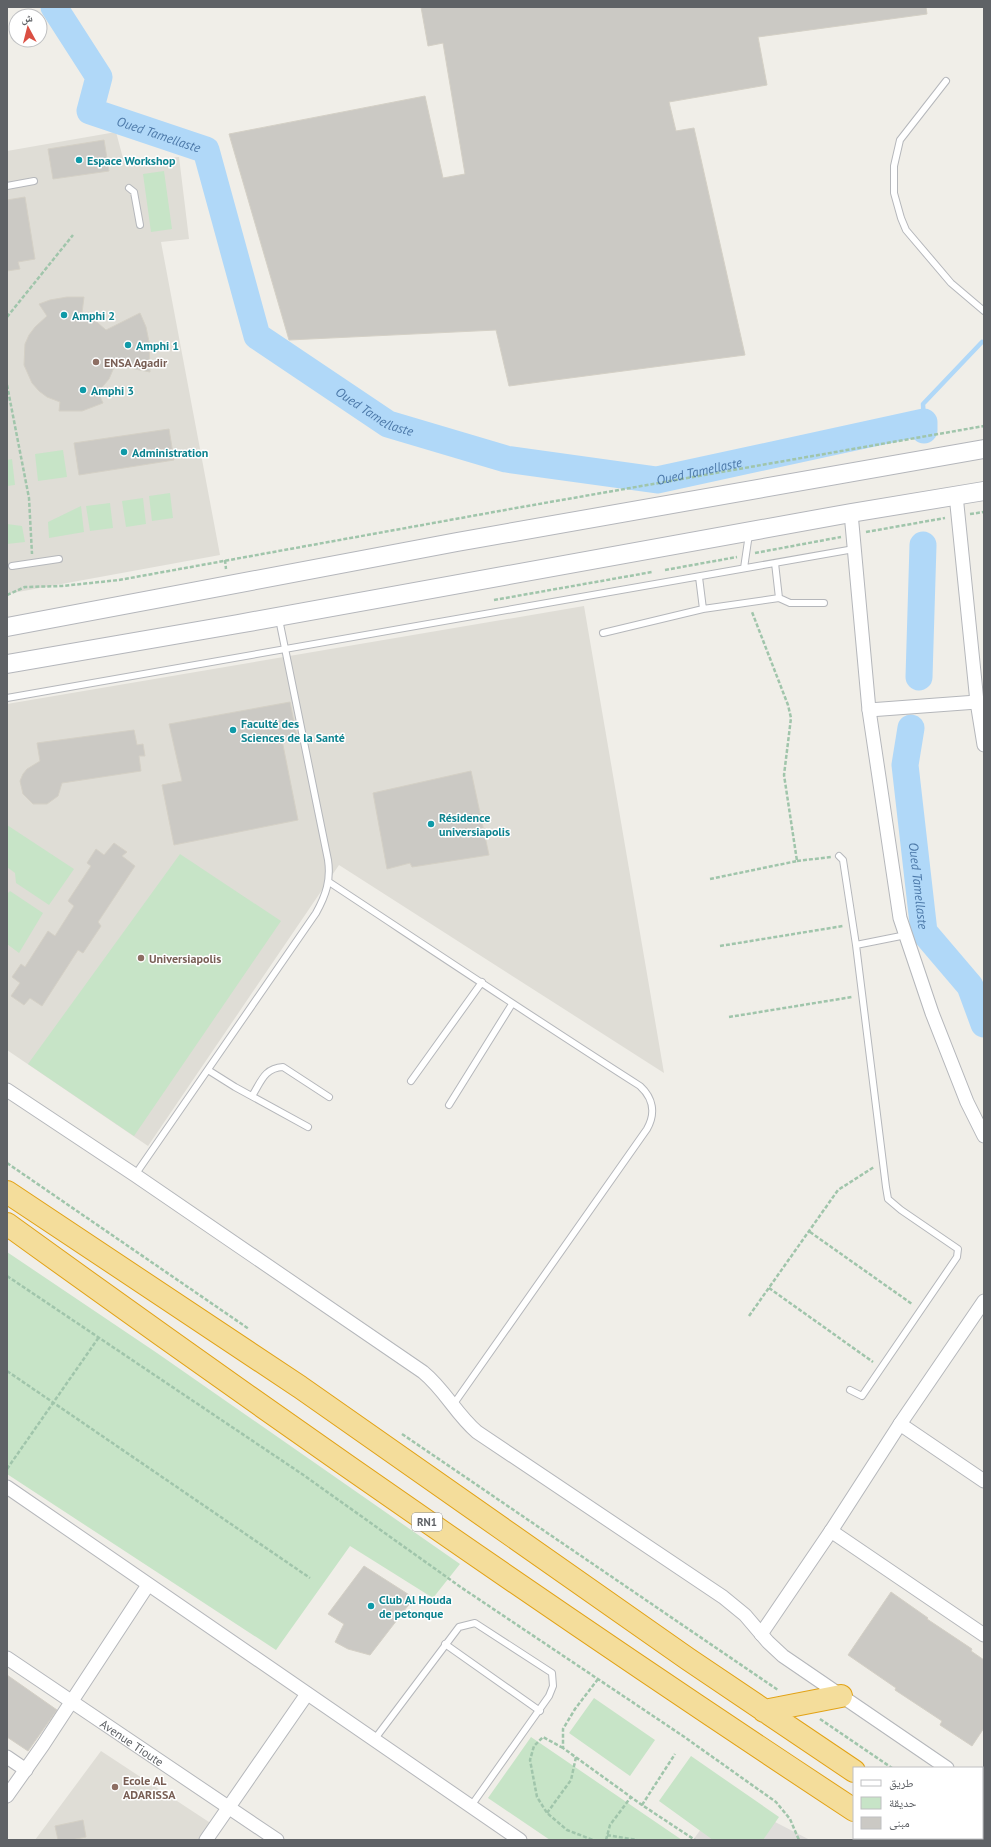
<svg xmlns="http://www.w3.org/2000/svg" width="991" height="1847" font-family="'PT Sans','Noto Naskh Arabic',sans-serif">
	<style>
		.industrial { fill: #dfddda }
		.education { fill: #dfddd6 }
		.green { fill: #c7e4c7 }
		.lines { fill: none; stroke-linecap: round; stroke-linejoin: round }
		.stream { stroke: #b0d8f8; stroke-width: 4.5 }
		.river { stroke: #b0d8f8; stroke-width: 27 }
		.building { fill: #cbc9c4; stroke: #d4d0c6 }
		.lane-casing { stroke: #b5b7bb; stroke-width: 8 }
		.street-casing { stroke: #b5b7bb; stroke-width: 15 }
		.secondary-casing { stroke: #b4b6bb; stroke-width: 20 }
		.highway-casing { stroke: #e2a215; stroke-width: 24 }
		.path { stroke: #a0c5ab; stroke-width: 2.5; stroke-dasharray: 4 2; stroke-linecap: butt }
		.lane { stroke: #fff; stroke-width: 6 }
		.street { stroke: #fff; stroke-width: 13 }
		.secondary { stroke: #fff; stroke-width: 18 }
		.highway { stroke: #f4dd9b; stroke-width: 22 }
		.culture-dot { fill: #0f9aa8; stroke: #fff; stroke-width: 1.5 }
		.education-dot { fill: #8d6e63; stroke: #fff; stroke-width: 1.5 }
		.labels { text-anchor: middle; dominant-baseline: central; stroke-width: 3; stroke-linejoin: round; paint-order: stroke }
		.shield { fill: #fff; stroke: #8f9194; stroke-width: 1 }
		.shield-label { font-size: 11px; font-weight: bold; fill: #5f6266 }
		.culture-label { font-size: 12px; font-weight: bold; fill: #0d838f; stroke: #fff; text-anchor: start }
		.education-label { font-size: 12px; font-weight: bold; fill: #785e54; stroke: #fff; text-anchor: start }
		.street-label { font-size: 12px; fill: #5f6266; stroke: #fff }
		.water-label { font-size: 13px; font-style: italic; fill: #4c79a9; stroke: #fff }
	</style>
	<rect width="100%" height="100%" fill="#f0eee8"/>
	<path class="industrial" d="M725,1796L810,1840H693Z"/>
	<path class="education" d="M116,132L124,162L179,157L189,239L161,242L220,555L7,594V151Z
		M584,606L664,1073L339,865L148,1146L7,1050V704Z
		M101,1751L212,1824L200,1840H35Z"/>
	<path class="green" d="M164,171L172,229L151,232L143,174Z
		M63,450L67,477L38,481L35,454Z
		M12,459L15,485L7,486V460Z
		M170,493L173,518L152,521L149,496Z
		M143,498L146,524L126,527L122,501Z
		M110,503L113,528L90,531L86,506Z
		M81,506L84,532L49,538L48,522Z
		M7,524L22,526L25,542L7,544Z
		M7,825L74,869L49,905L16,883L15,873L7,867Z
		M180,854L281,921L134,1136L28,1064Z
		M10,891L43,913L19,953L7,944V894Z
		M7,1252L157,1353L460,1564L433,1598L350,1546L276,1650L7,1474Z
		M594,1698L655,1740L630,1776L569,1733Z
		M531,1737L682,1840H550L488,1798Z
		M691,1756L779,1817L763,1840H713L659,1801Z"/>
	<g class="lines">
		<path class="stream" d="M924,422L923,404L982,342"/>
		<g class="river">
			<path id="s1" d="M54,7L99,77L90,111L206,150L257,336L388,424L506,459L657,480L924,422V430"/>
			<path d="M919,677L923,545"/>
			<path id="s2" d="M911,728L905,765L924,932L970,986L984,1024"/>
		</g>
	</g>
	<path class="building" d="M421,7H926L927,14L758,37L767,85L669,102L676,131L694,128L745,355L509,386L496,330L289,340L229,134L425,96L443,178L465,174L443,43L428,46Z
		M104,140L109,171L53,179L48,149Z
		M25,197L35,259L18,262L20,269L7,271V200Z
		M67,297H84L82,313L91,317L106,330L140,313L146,327L149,342L150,372L115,365L109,379L98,392L103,403L82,411H59L60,402L47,397L39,391L32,383L24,365L25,344L29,335L35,327L47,316L39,304L50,300Z
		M169,429L174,460L79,475L74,443Z
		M290,702L297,737L282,740L298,820L174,845L162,785L182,781L169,724Z
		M134,730L137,745L143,744L145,756H139L141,771L62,783L58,796L47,804H33L23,794L20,781L23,774L27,769L40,761L37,743Z
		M471,771L489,855L412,867L410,863L387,869L373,793Z
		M114,843L127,852L122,856L135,866L98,922L101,926L83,953L78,950L42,1006L30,998L24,1005L11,996L20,983L12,977L21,964L25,967L48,931L55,936L74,906L68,901L91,866L87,863L96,849L104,855Z
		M364,1566L414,1598L370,1655L348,1649L335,1642L344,1624L328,1614Z
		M891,1592L928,1618L927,1619L972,1649L971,1651L984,1660V1728L972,1746L940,1725L942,1721L895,1690L896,1688L848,1655Z
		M7,1675L57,1710L28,1751L7,1737Z
		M83,1820L86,1837L71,1840H58L55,1826Z"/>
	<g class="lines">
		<g class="lane-casing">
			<path id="lane" d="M946,81L900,140L894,166V193L901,218L906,230L951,283L984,311
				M7,186L34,181
				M129,188L134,192L140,225
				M775,563L779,598
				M12,566L59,559
				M744,568L749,534
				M699,577L703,609L779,598L790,603H824
				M603,633L703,609
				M7,698L854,549
				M839,856L843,860L856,945
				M329,882C432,950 535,1019 640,1086C653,1098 656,1113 647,1129L453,1405
				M208,1070L235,1087L308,1127
				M411,1081L482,982
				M252,1096C261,1082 264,1068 283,1067L329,1097
				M449,1105L512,1004
				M135,1175L316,913C326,895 331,880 328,860L279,619
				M850,1390L862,1396L957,1257L958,1249L901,1210L888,1199L886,1187L856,945L906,935
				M445,1644L540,1711
				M374,1740L459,1627L475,1623L552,1673L553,1686L549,1696L471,1806"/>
		</g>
		<g class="street-casing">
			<g id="street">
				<path d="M956,495L977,702L984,745"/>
				<path d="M851,513L869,710L900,918L932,1013L967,1102L984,1136"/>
				<path d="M869,710L977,702L984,706"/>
				<path d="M7,1090L135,1175L423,1372C445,1390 456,1414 477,1432L723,1597L745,1615L768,1642L783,1656L947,1768"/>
				<path d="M900,1424L984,1481"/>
				<path d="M7,1487L520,1840"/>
				<path d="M831,1531L984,1635"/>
				<path d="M761,1634L831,1531L900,1424L984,1301"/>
				<path id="s3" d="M7,1658L277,1840"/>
				<path d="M7,1757L26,1770"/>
				<path d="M982,1792L984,1793"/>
				<path d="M7,1796L43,1745L148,1585"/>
				<path d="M206,1840L307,1694"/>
			</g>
		</g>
		<g class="secondary-casing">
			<path id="secondary" d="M7,627L457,542L984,449
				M7,664L238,624L851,513L984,491"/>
		</g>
		<g class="highway-casing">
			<path id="highway" d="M7,1192L300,1387L688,1659L854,1771
				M7,1224C285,1425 567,1621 854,1810
				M764,1711L841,1696
				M897,1838L900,1840
				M954,1838L957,1840"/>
		</g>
		<path class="path" d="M7,317L73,235
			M7,385L29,498L32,554
			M970,514L984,512
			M866,532L945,518
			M755,553L841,537
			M225,560L226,569
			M665,570L737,557
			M7,595L25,587L62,586L119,580L516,508L984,426
			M494,600L652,572
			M797,861L831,857
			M710,879L797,861L784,775L791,718L788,705L752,612
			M720,946L843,926
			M729,1017L852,997
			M7,1163L249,1329
			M810,1232L912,1304
			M7,1276L302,1474L462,1588L683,1736L776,1802L790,1819L799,1840
			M769,1288L873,1362
			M749,1316L838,1190L874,1167
			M7,1371L310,1578
			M402,1434L778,1690
			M7,1469L99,1337
			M598,1679L575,1709L563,1729V1748L642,1805L695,1840
			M820,1719L892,1768
			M563,1748L543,1737L534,1746L530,1760L537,1797L547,1813L567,1830L593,1840
			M642,1805L675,1754
			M547,1813L571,1780L576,1757
			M982,1828L984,1830
			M607,1835L637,1840
			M606,1840L610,1825L631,1797"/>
		<use href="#lane" class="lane"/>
		<use href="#street" class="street"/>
		<use href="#secondary" class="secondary"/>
		<use href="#highway" class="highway"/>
	</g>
	<g class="culture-dot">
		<circle cx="79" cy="160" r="4"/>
		<circle cx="64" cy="315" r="4"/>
		<circle cx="128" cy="345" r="4"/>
		<circle cx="83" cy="390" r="4"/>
		<circle cx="124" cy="452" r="4"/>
		<circle cx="233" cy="730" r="4"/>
		<circle cx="431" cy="824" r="4"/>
		<circle cx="371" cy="1606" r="4"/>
	</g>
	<g class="education-dot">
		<circle cx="96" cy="362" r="4"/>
		<circle cx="141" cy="958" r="4"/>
		<circle cx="115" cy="1787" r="4"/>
	</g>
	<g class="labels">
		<rect class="shield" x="412" y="1513" width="30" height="18" rx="3"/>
		<g class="shield-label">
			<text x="427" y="1522">RN1</text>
		</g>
		<g class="culture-label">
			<text x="87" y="160">Espace Workshop</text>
			<text x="72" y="315">Amphi 2</text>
			<text x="136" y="345">Amphi 1</text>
			<text x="91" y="390">Amphi 3</text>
			<text x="132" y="452">Administration</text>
			<text x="241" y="723">Faculté des<tspan x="241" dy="14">Sciences de la Santé</tspan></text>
			<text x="439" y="817">Résidence<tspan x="439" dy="14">universiapolis</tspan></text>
			<text x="379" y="1599">Club Al Houda<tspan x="379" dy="14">de petonque</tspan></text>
		</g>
		<g class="education-label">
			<text x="104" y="362">ENSA Agadir</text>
			<text x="149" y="958">Universiapolis</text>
			<text x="123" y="1780">Ecole AL<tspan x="123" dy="14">ADARISSA</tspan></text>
		</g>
		<g class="street-label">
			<text stroke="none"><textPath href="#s3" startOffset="151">Avenue Tioute</textPath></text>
		</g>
		<g class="water-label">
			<text stroke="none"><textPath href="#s1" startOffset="191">Oued Tamellaste</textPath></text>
			<text stroke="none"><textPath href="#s1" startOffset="574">Oued Tamellaste</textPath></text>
			<text stroke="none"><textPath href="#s1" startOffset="910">Oued Tamellaste</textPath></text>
			<text stroke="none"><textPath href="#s2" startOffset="159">Oued Tamellaste</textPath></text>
		</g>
	</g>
	<rect width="991" height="1847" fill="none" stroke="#5f6266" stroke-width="16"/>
	<rect x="853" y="1767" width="130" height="72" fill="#ffffff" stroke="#bfc0c2"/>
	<rect x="861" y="1780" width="20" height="6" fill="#ffffff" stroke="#bfc0c2"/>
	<text x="889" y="1787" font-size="12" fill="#5f6266">طريق</text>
	<rect x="861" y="1797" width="20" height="12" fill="#c7e4c7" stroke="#bfc0c2"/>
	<text x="889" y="1807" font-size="12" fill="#5f6266">حديقة</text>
	<rect x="861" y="1817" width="20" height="12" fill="#cbc9c4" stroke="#bfc0c2"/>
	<text x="889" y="1827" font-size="12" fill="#5f6266">مبنى</text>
	<g transform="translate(28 28) rotate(353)"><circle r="19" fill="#ffffff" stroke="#bfc0c2"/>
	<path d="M0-3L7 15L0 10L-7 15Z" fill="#da4f43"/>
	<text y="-6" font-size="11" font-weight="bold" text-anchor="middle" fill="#5f6266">ش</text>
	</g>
</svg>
